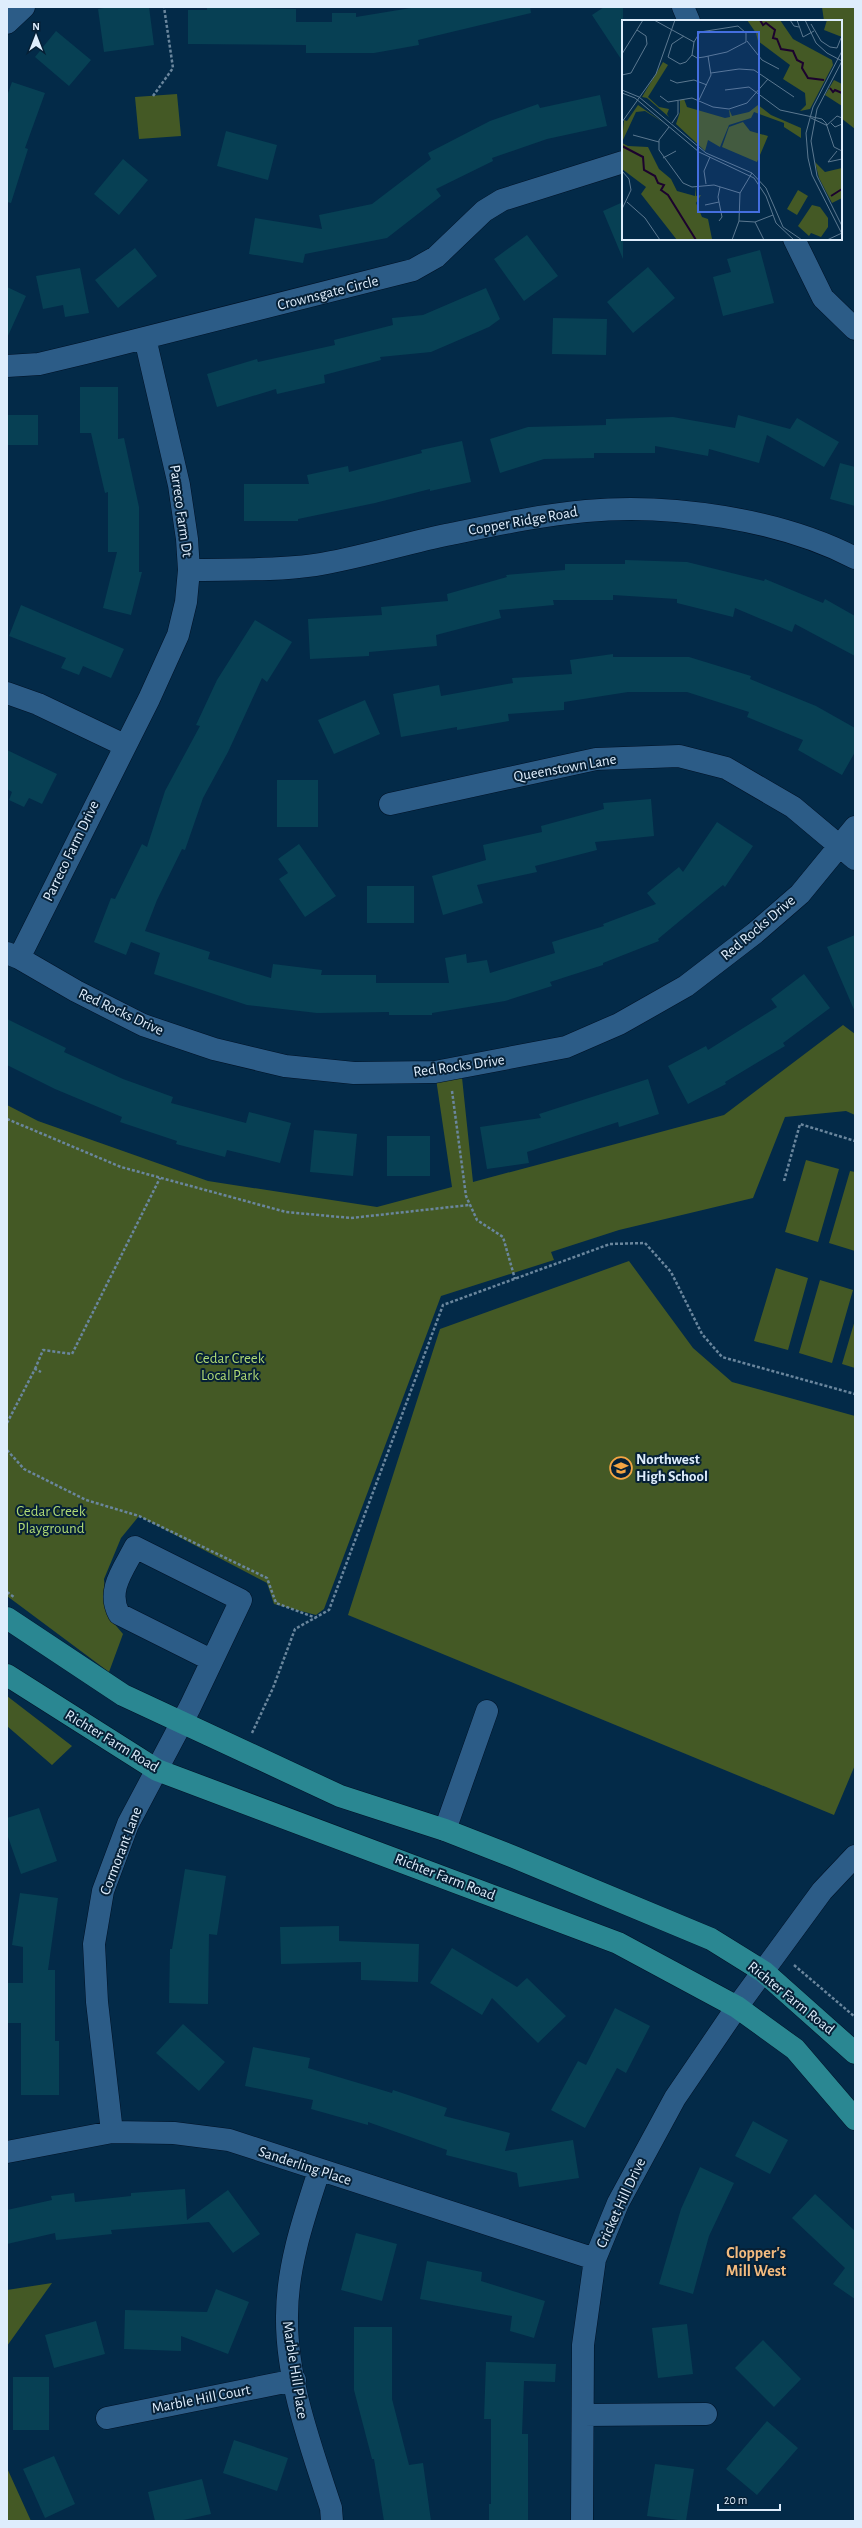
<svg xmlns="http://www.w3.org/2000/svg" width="862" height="2528" font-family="'Alegreya Sans',sans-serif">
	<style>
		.green { fill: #445925 }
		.building { fill: #074054 }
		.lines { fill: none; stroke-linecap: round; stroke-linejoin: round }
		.minor-casing { stroke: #001226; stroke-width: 23 }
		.major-casing { stroke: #001226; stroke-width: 23 }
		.path { stroke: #6a869d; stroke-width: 2.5; stroke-dasharray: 3 2; stroke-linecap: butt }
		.minor { stroke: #2c5c87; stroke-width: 22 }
		.major { stroke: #2a8792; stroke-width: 22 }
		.labels { text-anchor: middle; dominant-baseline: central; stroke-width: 4; stroke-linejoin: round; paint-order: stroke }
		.street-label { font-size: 15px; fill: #deedfc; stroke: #062036 }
		.park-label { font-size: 15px; fill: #afd974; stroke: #062036 }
		.poi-label { font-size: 15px; font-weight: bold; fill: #deedfc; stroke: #062036; text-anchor: start }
		.neighbourhood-label { font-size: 16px; font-weight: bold; fill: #f3bb7f; stroke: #062036 }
		.inset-river { fill: none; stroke: #1c022e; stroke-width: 2 }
		.inset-road { fill: none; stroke: #5b7890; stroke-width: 1 }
		.view { fill: #446edf; fill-opacity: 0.15; stroke: #446edf; stroke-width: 2 }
		.inset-edge { fill: none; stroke: #deedfc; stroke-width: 2 }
	</style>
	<rect width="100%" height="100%" fill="#032a48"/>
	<path class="green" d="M822,7H855V129L841,118V21H824Z
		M177,94L181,136L139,139L135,97Z
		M843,1025L855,1034V1115L846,1111L785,1117L753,1198L619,1230L551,1252L554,1260L441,1296L324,1609L316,1615L274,1604L267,1583L139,1516L121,1538L104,1579L107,1615L123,1634L109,1672L7,1596V1105L38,1121L208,1181L377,1207L452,1187L435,1072L461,1068L473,1182L724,1115Z
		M806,1160L839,1169L818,1242L785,1232Z
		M850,1171L855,1172V1251L829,1243Z
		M629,1261L693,1348L732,1382L855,1416V1765L834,1815L348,1615L440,1329Z
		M776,1268L808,1278L788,1350L754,1341Z
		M820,1280L853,1290L832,1363L799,1353Z
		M855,1320V1368L842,1364Z
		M7,1696L72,1746L52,1765L7,1726Z
		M52,2283L7,2346V2290Z
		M7,2468L31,2521H7Z"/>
	<path class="building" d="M109,7H149L154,45L104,52L98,9Z
		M207,7L296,9V22H332V13H356V17L417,7H530L531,13L418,40L419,45L374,53H306V45L188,44V10H207Z
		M604,7H623V62L592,15Z
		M56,31L91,60L69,86L35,57Z
		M12,82L45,93L25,148L28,149L11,203L7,202V96Z
		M600,95L607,126L547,139L492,158L493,161L436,189L441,196L387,238L305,254L303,263L249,254L255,218L322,229L319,215L372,204L431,159L428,153L490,121L538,104L540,108Z
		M226,131L277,145L268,180L217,166Z
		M123,159L148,180L119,215L94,194Z
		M623,202V259L603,211Z
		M527,235L558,276L524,301L494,259Z
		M135,248L157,276L118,308L95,280Z
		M760,250L774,303L723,316L713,277L731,272L727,259Z
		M648,267L675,298L633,333L607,302Z
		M80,268L89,313L65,317L63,305L43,309L36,276Z
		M7,287L26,296L7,338Z
		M486,288L500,319L489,327L431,352L380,357L381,360L324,375L325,383L277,394L276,389L217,407L207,374L257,359L258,362L335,345L334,340L393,325L392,318L423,315Z
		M553,318L607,319L606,355L552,354Z
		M80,387H118V439L124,438L139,507V572H142L131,615L103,608L117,552H108V492L105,493L91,433H80Z
		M7,415H38V445H7Z
		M738,415L790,429L797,418L839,442L824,467L767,435L759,463L709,449L708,456L655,446V453H594V458L544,459L500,473L490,439L528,427L606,425V419L673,417L735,428Z
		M462,441L471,482L430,491V489L375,503L298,519V521H244V484H309L307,475L348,466L349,472L422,453L421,450Z
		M840,463L855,467V506L830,499Z
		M625,560L687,562L764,581L765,579L823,603L825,599L855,616V656L795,624L792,632L735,608L733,617L677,603V599L613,595V600H553L554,605L499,610L501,618L436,635L437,646L369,652V656L310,659L308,619L382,615L381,607L448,601L447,594L507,577L506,575L565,570V564H625Z
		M21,605L124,649L111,678L83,666L79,675L61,668L66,658L9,636Z
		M255,620L292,642L267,682L262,678L228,752L203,798L185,850L182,849L157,900L145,931L210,952L208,959L271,978L273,964L322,970L321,975H376V983H449L445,958L466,954L467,963L487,960L490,973L555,953L552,942L604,926L603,924L656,904L647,893L679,867L683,872L717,822L753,846L725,887L723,885L658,939L659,941L603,963V965L550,982L552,986L505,1001L432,1013V1015H389V1012L317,1013L247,1005L154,974L160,953L131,942L126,955L94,942L111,898L115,899L142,844L147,847L165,791L200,726L196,725L217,680Z
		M613,654V657H689L751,676L750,679L816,706L855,728V752L842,775L798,750L803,740L747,717L749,712L687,692H628L564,702V710L508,714L509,721L457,730V727L401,737L393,694L439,685L441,696L513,683L512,678L572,674L570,660Z
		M365,700L380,734L334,754L318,720Z
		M7,750L57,774L42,804L29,798L24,807L9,800L12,792L7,789Z
		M277,780H318V827H277Z
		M651,799L654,836L595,842L597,850L535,866L537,872L477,885L483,903L443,915L432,876L486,860L483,845L542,832L541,826L604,809L603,803Z
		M299,844L336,896L305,917L279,879L288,873L278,859Z
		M367,886H414V923H367Z
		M855,935V1012L827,947Z
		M804,974L830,1008L783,1043L785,1046L725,1082L726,1084L688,1104L668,1066L706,1046L708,1050L777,1007L771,999Z
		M7,1019L66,1048L64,1052L123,1079L173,1097L171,1103L246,1123L249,1112L291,1123L280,1163L227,1150L225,1157L176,1144L177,1141L120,1122L122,1117L55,1089L7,1065Z
		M648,1079L659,1114L619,1127L618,1122L527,1152L529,1163L487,1169L480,1127L541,1118L539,1114Z
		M314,1130L357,1134L353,1176L310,1172Z
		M387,1136H430V1176H387Z
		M39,1808L57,1861L21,1874L7,1834V1818Z
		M185,1869L226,1876L217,1935L209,1934L208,2004L169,2003L170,1949H172Z
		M20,1893L58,1898L48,1970H55V2041H59V2095H21V2023H7V1983H23V1947L12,1945Z
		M339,1926V1941L419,1944L418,1982L361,1980V1962L281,1964L280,1927Z
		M452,1948L517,1987L527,1978L566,2016L538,2043L492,1998L482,2015L430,1983Z
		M615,2008L650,2026L626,2073L617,2068L585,2128L551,2110L578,2061L586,2065Z
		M183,2024L225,2062L199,2091L156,2053Z
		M253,2047L310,2058L308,2068L392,2093L393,2090L447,2108L444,2116L510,2133L505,2151L573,2140L579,2178L519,2187L517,2173L446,2155L447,2150L368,2122V2125L311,2109L313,2100L245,2086Z
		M753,2121L788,2140L770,2174L735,2156Z
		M700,2167L734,2183L709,2236L693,2294L659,2284L681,2209Z
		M185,2189L187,2220L228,2190L260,2234L233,2253L209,2222L111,2230L112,2234L56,2240L55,2233L7,2244V2210L52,2200L51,2196L74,2193L75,2202L131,2196V2193Z
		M815,2194L855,2231V2299L833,2284L845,2268L792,2218Z
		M356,2233L397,2244L382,2301L341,2290Z
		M427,2261L482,2272L481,2281L545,2301L534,2338L510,2331L512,2316L420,2299Z
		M216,2289L249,2302L228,2354L181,2336V2351L124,2349L125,2310L207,2312Z
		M96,2321L105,2354L54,2368L45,2335Z
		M687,2324L693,2374L658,2378L652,2328Z
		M354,2327H392V2399L409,2465L423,2463L431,2521H384L374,2459H372L354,2390Z
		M763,2340L801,2379L774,2407L735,2368Z
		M486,2362L556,2364L555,2382L524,2381L522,2434H528V2521H489V2504H491V2419H484Z
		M13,2377H49V2430H13Z
		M767,2421L798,2448L757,2495L726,2469Z
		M234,2440L288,2458L277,2491L223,2473Z
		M54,2456L75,2504L45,2518L23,2469Z
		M655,2464L694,2469L686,2521L647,2516Z
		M202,2479L211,2514L179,2521H155L148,2492Z"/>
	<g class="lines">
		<g class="minor-casing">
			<path id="minor" d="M683,7L689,21
				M7,23L24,7
				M794,239L823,298L855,329
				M7,366L39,364L85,353L413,270L436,257L484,211L502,200L623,162
				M189,570C230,569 274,571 315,565C361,558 405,543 451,534C495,525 541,515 586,511C669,503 780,519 855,558
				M7,693L38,704L124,745
				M390,804L596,759L679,756L726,768L793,807L855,859
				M7,953L19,958L76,991L143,1025L214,1049L285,1066L354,1073L435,1072L566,1047L619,1024L686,986L755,933L800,894L855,827
				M19,958L149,699L178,635L186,602L189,570L187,539L179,485L145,338
				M445,1830L487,1711
				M112,2132L97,2002L94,1944L103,1891L128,1824L190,1707L241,1600L135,1547C124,1569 106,1590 119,1614L211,1660
				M7,2152L112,2132L174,2133L229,2140L595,2259
				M319,2171C304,2217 287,2266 287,2316C286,2380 311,2447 331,2508L332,2521
				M583,2415L706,2414
				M107,2418L295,2380
				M582,2521L583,2345L595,2259L618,2203L675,2098L737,2007L822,1891L855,1856"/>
		</g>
		<g class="major-casing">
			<path id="major" d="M7,1618L123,1695L340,1796L445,1830L514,1857L711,1939L764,1972L855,2053
				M7,1675L157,1770L618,1943L737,2007L795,2049L855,2119"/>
		</g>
		<path class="path" d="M153,96L173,68L164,7
			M452,1091L466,1196L477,1220L503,1237L515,1279
			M7,1119L121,1167L286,1212L351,1218L469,1205
			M784,1181L800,1124L855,1141
			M35,1369L43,1350L72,1354L160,1178
			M7,1423L35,1369L41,1372
			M7,1450L24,1469L86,1500L139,1516L267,1578L276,1603L316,1618
			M7,1592L14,1597
			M252,1733L273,1688L295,1629L329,1610L443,1305L610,1244L645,1243L671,1272L702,1334L722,1357L855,1394
			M794,1965L855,2017"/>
		<use href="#minor" class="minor"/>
		<use href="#major" class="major"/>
	</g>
	<defs>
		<g id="school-ring" transform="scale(1.15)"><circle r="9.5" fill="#062036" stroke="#f3a443" stroke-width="1.5"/><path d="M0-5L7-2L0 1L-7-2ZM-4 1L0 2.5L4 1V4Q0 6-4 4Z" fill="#f3a443"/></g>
	</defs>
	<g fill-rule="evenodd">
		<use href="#school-ring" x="621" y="1468"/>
	</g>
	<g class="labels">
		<g class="street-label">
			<text transform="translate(328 293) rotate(-14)">Crownsgate Circle</text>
			<text transform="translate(181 511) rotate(82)">Parreco Farm Dt</text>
			<text transform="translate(523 521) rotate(-10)">Copper Ridge Road</text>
			<text transform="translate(565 768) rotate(-10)">Queenstown Lane</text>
			<text transform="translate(71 851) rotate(-64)">Parreco Farm Drive</text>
			<text transform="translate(758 928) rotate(-40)">Red Rocks Drive</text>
			<text transform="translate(121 1012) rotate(25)">Red Rocks Drive</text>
			<text transform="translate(459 1066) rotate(-8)">Red Rocks Drive</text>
			<text transform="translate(112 1741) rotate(31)">Richter Farm Road</text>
			<text transform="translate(121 1851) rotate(-69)">Cormorant Lane</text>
			<text transform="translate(445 1877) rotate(21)">Richter Farm Road</text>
			<text transform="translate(791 1998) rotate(39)">Richter Farm Road</text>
			<text transform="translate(305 2166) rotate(18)">Sanderling Place</text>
			<text transform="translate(621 2203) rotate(-65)">Cricket Hill Drive</text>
			<text transform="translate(295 2370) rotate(81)">Marble Hill Place</text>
			<text transform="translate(201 2399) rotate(-11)">Marble Hill Court</text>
		</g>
		<g class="park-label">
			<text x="230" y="1358">Cedar Creek<tspan x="230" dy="17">Local Park</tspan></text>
			<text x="51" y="1511">Cedar Creek<tspan x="51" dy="17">Playground</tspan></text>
		</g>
		<g class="poi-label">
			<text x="636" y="1459">Northwest<tspan x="636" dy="17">High School</tspan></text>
		</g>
		<g class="neighbourhood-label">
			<text x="756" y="2253">Clopper's<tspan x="756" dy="18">Mill West</tspan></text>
		</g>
	</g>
	<g transform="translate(622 20)">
		<rect width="220" height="220" fill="#032a48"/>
		<path d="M125,0H158L171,19L210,40L211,45L188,89L178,91L184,85L183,73L161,59L168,45L136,21L134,13ZM205,0H220V17L202,10ZM41,42L46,45L26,77L37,87L47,89L45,94L47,97L25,78L20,77ZM212,60L220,64V86L203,75ZM62,79L65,87L103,98L108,97L107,89L110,96L127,92L136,85L149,95L179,108V118L162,107V103L132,92L129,98L107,105L98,127L86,120L83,131L54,104L58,92V80ZM16,85L42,103L23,91L14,92L0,122L2,100L5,101ZM121,102L128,111L146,116L135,142L100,127L107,107ZM0,123L6,126L26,127L37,149L49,159L55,171L73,176V166L74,176L79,175L74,183L80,197L86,199L90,219L55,220L19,174L24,167L0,149ZM193,142L203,152L220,148V178L210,183L197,158ZM176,170L186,176L175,195L165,189ZM190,185L198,187L206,198V207L199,217L189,213L187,216L176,206Z" fill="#445925"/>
		<path class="inset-river" d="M138,0L141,5L144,3L153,10L151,18L155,19L159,29L171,31L175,40L181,43L180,48L186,58L202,60M208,68L211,72L213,70L220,73M0,126L21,137L22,150L33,156L36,163L42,165L39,170L46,175L74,220M209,176L220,169"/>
		<path class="inset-road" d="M32,0L72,22M168,0L172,6L177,7M175,0L181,17L192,11M183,0L194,23L205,33L220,41M189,4L199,21L208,27L215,28L219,18M116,6L124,13V22L105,32L82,37L75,38L70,35L72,22L78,12ZM62,16L50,24L46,37L58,44L64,42L70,35M125,21L140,40L157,49M220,31L191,87L184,113L186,138L190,155L220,214M0,34L21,0M220,41L195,89L189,121L195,156L220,206M89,53L117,49L132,50L172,77M0,55L9,53L25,24L24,16L15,10M48,60L55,63L72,60L85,65M0,70L17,77L84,133L130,153L144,168L161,207L180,220M103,70L127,67L158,90L200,99L204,103L212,127L220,131M0,73L13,78L77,132L132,158L144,176L154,203L172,220M38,76L46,82L70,78L91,87L107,89L125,83L146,59M77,80L89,55L86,36M189,98L204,105M0,102L34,54L53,0M50,103L56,94V81M209,103L213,107L220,104M204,106L215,96L220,98M47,107L37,120V130L61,163L70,167L92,165L118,173M11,115L37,122M215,131L206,142L220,139M41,138L54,131M0,151L7,159L9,170L0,189M84,164L82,151L88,137M5,182L23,198L38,220M83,185L97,182M97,201L100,197L96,177L98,167M117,201L133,202L151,195M133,202L142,220M110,220L117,201L118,173L130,153M205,220L220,213"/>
		<path class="view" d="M76,12H137V192H76Z"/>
		<rect width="220" height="220" class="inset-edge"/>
	</g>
	<rect width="862" height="2528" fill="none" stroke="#deedfc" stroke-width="16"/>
	<g transform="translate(36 36)" stroke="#062036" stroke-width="3" paint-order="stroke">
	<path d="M0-3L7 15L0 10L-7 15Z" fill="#deedfc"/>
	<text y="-6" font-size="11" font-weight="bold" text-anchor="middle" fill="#deedfc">N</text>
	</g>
	<path d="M718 2504v6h62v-6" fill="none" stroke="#deedfc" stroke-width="2"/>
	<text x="724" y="2504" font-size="12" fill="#deedfc" stroke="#062036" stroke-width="3" paint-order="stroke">20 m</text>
</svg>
